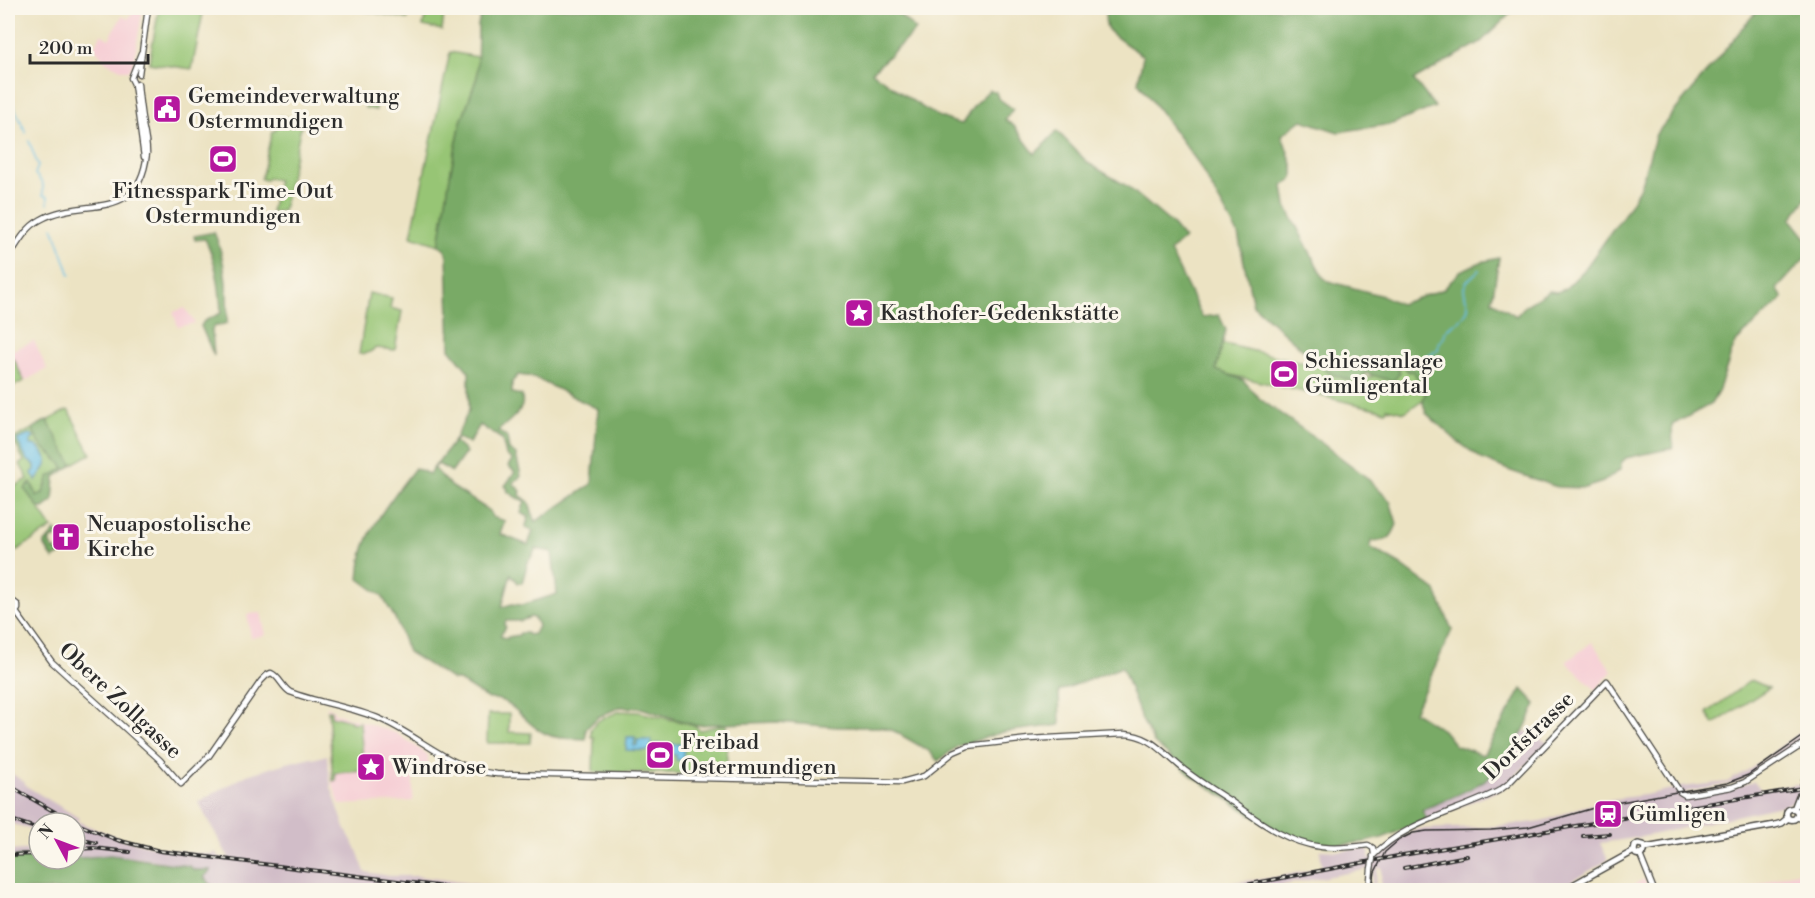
<svg xmlns="http://www.w3.org/2000/svg" width="1815" height="898" font-family="'Libre Bodoni',serif">
	<style>
		.built { fill: #f6cfd5 }
		.industrial { fill: #d1bdc8 }
		.green { fill: #97c574; stroke: #617850; stroke-width: 1.5 }
		.forest { fill: #79aa66; stroke: #526a48; stroke-width: 1.5; fill-rule: evenodd }
		.water { fill: #69c0e6; stroke: #4a7688; stroke-width: 1.5 }
		.lines { fill: none; stroke-linecap: round; stroke-linejoin: round }
		.stream { stroke: #69c0e6; stroke-width: 1.5 }
		.secondary-casing { stroke: #484742; stroke-width: 7 }
		.primary-casing { stroke: #484742; stroke-width: 8 }
		.secondary { stroke: #fff; stroke-width: 4.5 }
		.primary { stroke: #fff; stroke-width: 5 }
		.tram { stroke: #2b2b2b; stroke-width: 1.5 }
		.rail-casing { stroke: #2b2b2b; stroke-width: 4 }
		.rail { stroke: #fbf7ec; stroke-width: 1.5; stroke-dasharray: 4.5; stroke-linecap: butt }
		.secondary-bridge-casing { stroke: #484742; stroke-width: 7; stroke-linecap: butt }
		.secondary-bridge { stroke: #fff; stroke-width: 4.5 }
		.labels { text-anchor: middle; dominant-baseline: central; stroke-width: 6; stroke-linejoin: round; paint-order: stroke }
		.poi-label { font-size: 22px; fill: #2b2b2b; stroke: #fbf7ec; text-anchor: start }
		.street-label { font-size: 22px; fill: #2b2b2b; stroke: #fbf7ec }
	</style>
	<rect width="100%" height="100%" fill="#fbf7ec"/>
	<filter id="ink" filterUnits="userSpaceOnUse"><feTurbulence type="fractalNoise" baseFrequency=".0167" numOctaves="2"/><feDisplacementMap in="SourceGraphic" scale="12" xChannelSelector="R" yChannelSelector="G"/><feConvolveMatrix kernelMatrix="1 2 1 2 8 2 1 2 1" color-interpolation-filters="sRGB"/></filter>
	<filter id="wash" filterUnits="userSpaceOnUse"><feTurbulence type="fractalNoise" baseFrequency=".008" numOctaves="4" result="noise"/><feDisplacementMap in="SourceGraphic" scale="24" xChannelSelector="R" yChannelSelector="G"/><feGaussianBlur stdDeviation="1.35" result="paint"/><feColorMatrix in="noise" values="0 0 0 0 0 0 0 0 0 0 0 0 0 0 0 0 0 1.4 0 .05"/><feComposite in="paint" operator="in"/></filter>
	<g filter="url(#wash)">
		<rect width="100%" height="100%" fill="#ece3c3"/>
		<path class="built" d="M136,8H143L133,65L129,70H123L106,62L93,46L97,43L101,34L109,39L122,16L128,19Z
			M185,308L195,323L178,327L173,312Z
			M8,338L13,350L34,341L47,369L8,390Z
			M261,613L266,635L251,638L247,614Z
			M1592,642L1612,671L1596,690L1566,662Z
			M327,706L333,709L335,713L396,733L428,755V771H413V801L340,805L332,783Z
			M1807,870V890H1746L1787,874Z
			M1644,879L1650,890H1624Z"/>
		<path class="industrial" d="M1807,727V735L1805,738L1746,778L1735,783L1686,792L1683,796L1738,787L1754,781L1761,790L1797,784L1799,786L1807,784V817L1801,811L1802,800L1799,796L1790,804L1642,837L1600,843L1608,860L1556,890H1380L1382,868H1378L1374,890H1371L1374,868L1257,890H1189L1227,883L1271,878L1322,868L1320,850L1341,851L1366,848L1369,851V859L1379,857L1397,839L1419,829L1486,827L1536,822L1549,819L1581,807L1613,799L1645,795L1681,787L1727,782L1753,767Z
			M1525,731L1549,743L1500,790L1427,820L1421,810L1470,788L1499,765Z
			M327,755L331,787L345,828L357,850L365,872L390,876H417L518,890H371L350,889L349,890H215L204,876L210,871L195,870L189,866L142,858L111,855L81,858L75,856V823H39V831L8,823V771L24,782L26,786L79,818L77,821L86,825L122,839L150,846L192,853L211,854L216,852L218,857L229,858L198,802L247,775L283,764L311,757L313,759Z
			M39,849V856L8,857V851Z"/>
		<path class="green" d="M159,8H204L192,69L149,63Z
			M351,8H410L408,19Z
			M427,10L444,14L442,30L423,26Z
			M450,52L478,57L477,77L461,122L451,170L439,245L411,236Z
			M359,95L376,98V110L365,108L366,103L358,101Z
			M280,116L302,121L283,211L271,212L278,180L268,178L265,180L261,179L272,131H275Z
			M369,293L392,298L390,308L402,311L395,350L376,348L368,353L359,354Z
			M1220,343L1368,378L1411,357L1431,394L1405,412L1387,408L1386,411L1213,371Z
			M8,359L9,361L14,359L24,381L8,389Z
			M67,410L69,411L91,454L49,477L43,493L38,496L31,483L25,490L31,496L52,528L8,556V490L28,479L20,464L24,461L13,439Z
			M1751,680L1769,688L1714,724L1707,713Z
			M328,710H331V716L351,721V723L360,722L364,771L335,773L336,780L333,781Z
			M620,711L639,712L694,725L700,730L726,724L727,774L593,772L594,737H591V729L599,720Z
			M488,714H509V732L531,733L530,743H487Z"/>
		<path class="forest" d="M482,8H892L916,30L872,72C899,90 929,118 962,124L973,107L989,90L996,92L998,98L1013,109L1005,120L1014,126L1035,154L1057,131L1088,163L1127,186L1172,224L1184,239L1170,251L1202,317L1219,315L1226,330L1216,370L1243,380L1260,399L1319,441L1365,476L1390,501L1397,524C1391,540 1388,541 1371,541L1370,547L1401,565L1436,591L1452,630L1414,712L1443,730L1455,745L1483,755L1522,689L1536,704C1525,730 1508,763 1485,780C1466,793 1442,801 1422,810L1427,820L1382,838L1366,842L1328,846L1281,834L1192,776L1154,743L1141,718L1122,667L1059,691L1060,725L1003,732L958,746L938,761L929,751L894,731L881,727H837L777,722L694,725L641,708L620,707L598,717L586,729V739C572,738 557,740 544,733C524,724 512,696 488,699L458,680H453L408,652L395,618L382,596L359,579C360,572 360,564 362,556C368,526 397,492 415,468L429,474L454,441L469,410V372L450,349L447,256L445,249L439,245L451,170L461,122L477,77L478,25ZM518,375L533,377L598,409L592,484L535,522L529,502L520,495L521,491L513,483L521,476L516,455L509,450L507,437L498,431C504,425 521,413 522,405C523,402 522,399 522,395L512,393V382ZM480,425L502,439L506,455L512,460L508,466L515,472L505,486L508,489L507,491L517,498L525,501L521,513L529,517L525,528L533,531L528,545L500,534L505,521L492,517L490,511L451,486L434,468L438,464L452,472L466,452L455,442L457,438L469,443ZM536,549L552,552L557,594L522,605L512,604L502,607L511,574L518,583H522L528,562ZM531,617L535,619L538,626L534,634L528,635L527,633H520L519,635L508,637L507,639L500,636L506,627L504,625L506,621H521Z
			M1106,8H1516L1481,42L1414,80L1435,107L1392,124L1338,132L1302,120L1282,135L1293,167V178L1283,186L1286,206L1323,277L1328,281L1383,296L1400,304L1444,289L1460,271L1481,262L1499,258L1492,301L1516,316L1526,305L1549,291L1557,292L1565,289L1584,270L1625,213L1640,187L1656,134L1759,8H1807V198L1791,219L1807,239V256L1777,289L1783,298L1735,343L1718,392L1711,404L1672,425L1673,448L1626,458L1621,463V469L1603,482L1585,488L1557,487L1508,470L1482,459L1457,441L1426,413L1423,403L1426,389L1412,371L1408,372L1403,365L1398,369L1400,372L1396,378L1392,381L1366,373L1357,383L1329,373L1253,305L1238,234L1196,160L1138,82L1143,56C1134,49 1113,37 1107,28C1105,22 1105,13 1106,8Z
			M214,232C225,256 229,297 227,323L214,327L212,330L214,356L201,326L204,321L221,313C220,289 217,262 205,239L195,240L194,236Z
			M47,420L72,464L71,466L55,477L53,501L44,508H39L25,490L27,485L31,483L37,496L43,493L49,477L64,468C53,451 38,451 33,428Z
			M56,530L58,536L56,538H52L49,543L54,550L58,548L61,550V546H68L74,542L77,545L53,559L44,544Z
			M110,855L189,866L195,870H211L204,877L215,890H8V857L39,856V859H75V856L81,858Z"/>
		<path class="water" d="M31,434L34,438L30,441L31,445C39,444 44,454 47,460L46,466L36,480L32,473L35,470V465L27,460L17,440Z
			M627,737H635L634,746L637,745V740H651V751L626,750Z
			M654,744H684L683,760H676V755L652,754Z"/>
		<g class="lines">
			<path class="stream" d="M8,93L26,133
				M29,141L38,166L35,174L43,184V195L48,197V204
				M53,227L70,275
				M1422,367C1421,356 1430,354 1438,350L1439,343L1444,337L1445,332C1451,324 1469,317 1468,305C1467,300 1464,295 1463,290L1467,281L1479,270"/>
		</g>
	</g>
	<g filter="url(#ink)">
		<g class="lines">
			<g class="secondary-casing">
				<path id="secondary" d="M141,53L131,78L134,84L144,157
					M139,74L148,8
					M8,258C17,245 25,228 40,220C83,195 139,226 147,153C147,144 145,134 143,125C141,112 139,98 138,84
					M10,603L14,602L18,605V609L16,612
					M16,612L52,662L160,760L181,784L209,756L261,681L267,675L271,673C279,676 282,687 290,692C319,703 351,707 380,719C420,736 451,770 497,774L902,782L924,776L954,752L968,746L1029,739L1124,734C1153,735 1164,755 1186,771C1200,782 1216,792 1232,802C1260,822 1287,843 1322,847C1338,849 1353,847 1368,845L1373,848L1374,854
					M1798,747H1808
					M1796,817L1808,821
					M1640,855L1654,890
					M1373,856C1405,821 1459,812 1500,790L1508,784L1607,681L1680,792L1685,795L1732,787L1745,782L1808,741
					M1369,890L1371,869"/>
			</g>
			<g class="primary-casing">
				<path id="primary" d="M1803,786L1805,778
					M1786.5 814a5.5 5.5 0 1 1 11 0a5.5 5.5 0 1 1-11 0Z
					M1794,809L1799,796
					M1645,848L1775,825L1782,823L1788,818
					M1634,851L1635,846L1638,844L1643,845L1645,848
					M1634,851L1636,854L1640,855L1644,852L1645,848
					M1564,890L1634,851"/>
			</g>
			<use href="#secondary" class="secondary"/>
			<use href="#primary" class="primary"/>
			<path class="tram" d="M1372,890L1375,872L1385,852L1399,840L1413,833L1427,831L1491,830L1528,827L1604,805L1727,783L1748,775L1808,733"/>
			<g class="rail-casing">
				<path id="rail" d="M8,785L74,823
					M8,819L39,829
					M75,823L117,840L160,851L469,890
					M1583,836L1610,834
					M75,838L96,843
					M75,849L94,848L130,852
					M8,855L39,854
					M1404,868L1467,856
					M1219,890L1403,855L1808,787"/>
			</g>
			<use href="#rail" class="rail"/>
			<g class="secondary-bridge-casing">
				<path id="secondary-bridge" d="M1371,869L1373,858"/>
			</g>
			<use href="#secondary-bridge" class="secondary-bridge"/>
		</g>
	</g>
	<defs>
		<g id="civic-square" transform="scale(1.5)"><rect x="-9" y="-9" width="18" height="18" rx="4" fill="#b5179e" stroke="#fbf7ec"/><path d="M-.6-6.5H3V-4.5H.6V-3L4-1V1h2V6H-6V1h2V-1L-.6-3ZM-1.2 2.5V6h2.4V2.5Z" fill="#fff"/></g>
		<g id="stadium-square" transform="scale(1.5)"><rect x="-9" y="-9" width="18" height="18" rx="4" fill="#b5179e" stroke="#fbf7ec"/><path d="M0-5a6.5 5 0 1 0 0 10a6.5 5 0 1 0 0-10ZM-3.5-1.8h7v3.6h-7Z" fill="#fff"/></g>
		<g id="sight-square" transform="scale(1.5)"><rect x="-9" y="-9" width="18" height="18" rx="4" fill="#b5179e" stroke="#fbf7ec"/><path d="M0-6L1.8-2.2L6-1.7L2.9 1.2L3.7 5.4L0 3.3L-3.7 5.4L-2.9 1.2L-6-1.7L-1.8-2.2Z" fill="#fff"/></g>
		<g id="church-square" transform="scale(1.5)"><rect x="-9" y="-9" width="18" height="18" rx="4" fill="#b5179e" stroke="#fbf7ec"/><path d="M-1.2-6h2.4v3.5h3.3v2.4h-3.3V6h-2.4V-.1h-3.3v-2.4h3.3Z" fill="#fff"/></g>
		<g id="station-square" transform="scale(1.5)"><rect x="-9" y="-9" width="18" height="18" rx="4" fill="#b5179e" stroke="#fbf7ec"/><path d="M-3-6H3Q5-6 5-4V2Q5 4 3 4L4.5 6H3L1.5 4h-3L-3 6H-4.5L-3 4Q-5 4-5 2V-4Q-5-6-3-6ZM-3.5-4v3h7v-3ZM-3.5 1v1.5H-2V1ZM2 1v1.5H3.5V1Z" fill="#fff"/></g>
	</defs>
	<g fill-rule="evenodd">
		<use href="#civic-square" x="167" y="109"/>
		<use href="#stadium-square" x="223" y="159"/>
		<use href="#sight-square" x="859" y="313"/>
		<use href="#stadium-square" x="1284" y="374"/>
		<use href="#church-square" x="66" y="537"/>
		<use href="#stadium-square" x="660" y="755"/>
		<use href="#sight-square" x="371" y="767"/>
		<use href="#station-square" x="1608" y="814"/>
	</g>
	<g class="labels">
		<g class="poi-label">
			<text x="188" y="96">Gemeindeverwaltung<tspan x="188" dy="25">Ostermundigen</tspan></text>
			<text x="223" y="191" text-anchor="middle">Fitnesspark Time-Out<tspan x="223" dy="25">Ostermundigen</tspan></text>
			<text x="880" y="313">Kasthofer-Gedenkstätte</text>
			<text x="1305" y="361">Schiessanlage<tspan x="1305" dy="25">Gümligental</tspan></text>
			<text x="87" y="524">Neuapostolische<tspan x="87" dy="25">Kirche</tspan></text>
			<text x="681" y="742">Freibad<tspan x="681" dy="25">Ostermundigen</tspan></text>
			<text x="392" y="767">Windrose</text>
			<text x="1629" y="814">Gümligen</text>
		</g>
		<g class="street-label">
			<text transform="translate(120 701) rotate(43)">Obere Zollgasse</text>
			<text transform="translate(1529 736) rotate(-44)">Dorfstrasse</text>
		</g>
	</g>
	<rect width="1815" height="898" fill="none" stroke="#fbf7ec" stroke-width="30"/>
	<g transform="translate(57 841) rotate(311)"><circle r="28" fill="#fbf7ec" stroke="#a8a59f" stroke-width="1.5"/>
	<path d="M0-4.5L10 22L0 15L-10 22Z" fill="#b5179e"/>
	<text y="-9" font-size="16" font-weight="bold" text-anchor="middle" fill="#2b2b2b">N</text>
	</g>
	<path d="M30 54v9h118v-9" fill="none" stroke="#2b2b2b" stroke-width="3"/>
	<text x="39" y="54" font-size="18" fill="#2b2b2b" stroke="#fbf7ec" stroke-width="4.5" paint-order="stroke">200 m</text>
</svg>
